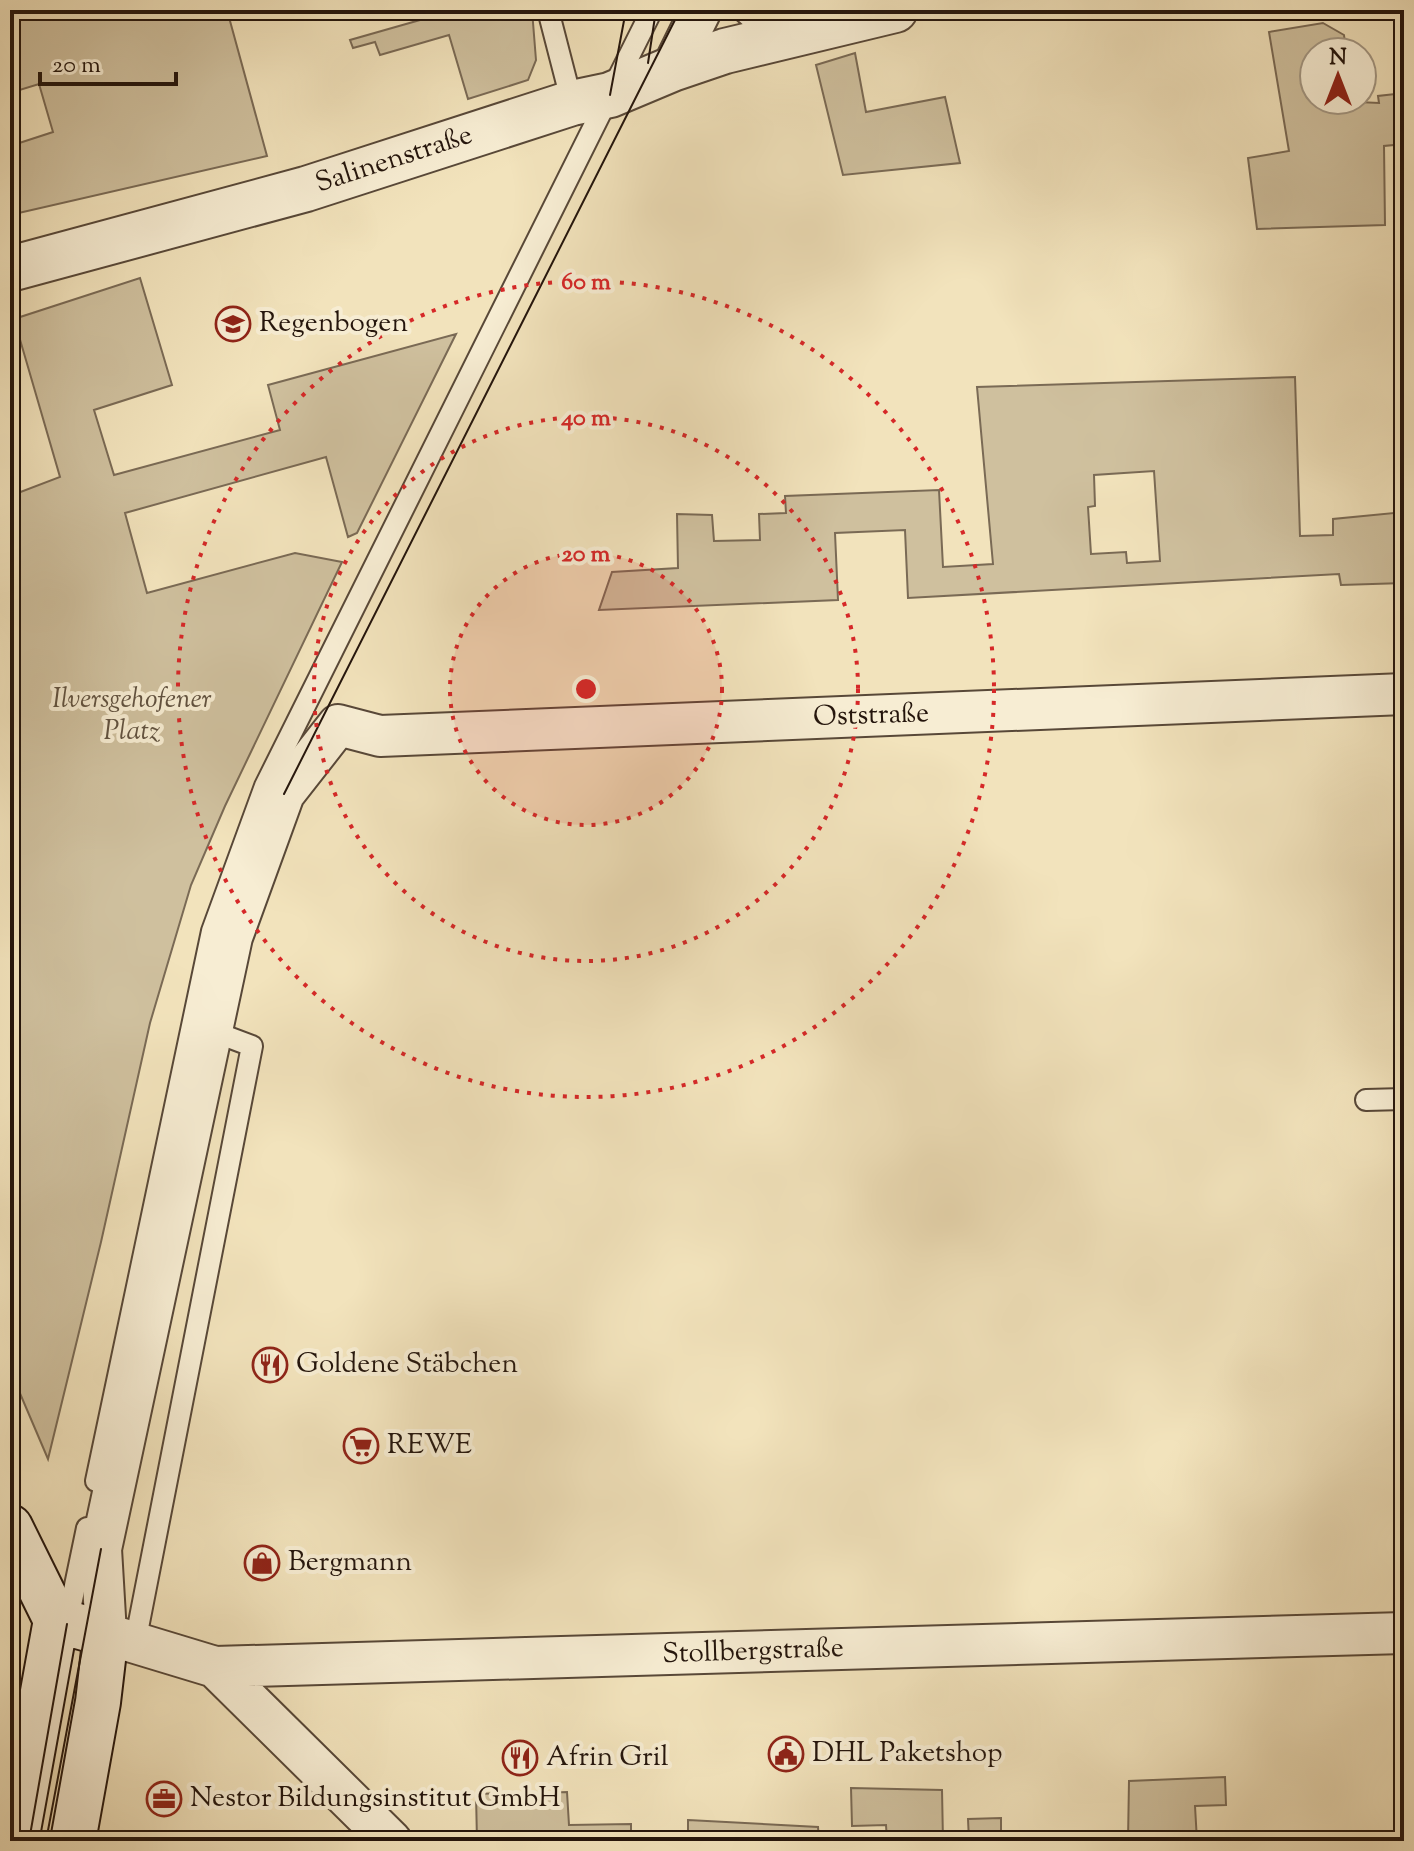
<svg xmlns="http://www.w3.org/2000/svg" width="1414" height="1851" font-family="'Sorts Mill Goudy',serif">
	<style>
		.green { fill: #cfc09e; stroke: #7a6a55; stroke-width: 2; fill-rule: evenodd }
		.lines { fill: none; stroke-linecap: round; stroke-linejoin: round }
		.service-casing { stroke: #584838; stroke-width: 24 }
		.minor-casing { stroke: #584838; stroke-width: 44 }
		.tertiary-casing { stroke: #584838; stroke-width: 48 }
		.secondary-casing { stroke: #24150c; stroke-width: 48 }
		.service { stroke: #f7edd3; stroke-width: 20 }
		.minor { stroke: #f7edd3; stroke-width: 40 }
		.tertiary { stroke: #f7edd3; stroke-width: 44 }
		.secondary { stroke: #f7edd3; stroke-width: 44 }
		.tram { stroke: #24150c; stroke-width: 2 }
		.ring { fill: none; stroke: #d62828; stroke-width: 4; stroke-dasharray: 4 8 }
		.labels { text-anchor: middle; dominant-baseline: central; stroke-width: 8; stroke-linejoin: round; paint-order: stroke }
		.street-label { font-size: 28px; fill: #24150c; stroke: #f7edd3 }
		.poi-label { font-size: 28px; fill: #24150c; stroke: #f7edd3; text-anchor: start }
		.park-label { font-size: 28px; font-style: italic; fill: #60513f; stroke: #f7edd3 }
		.centre { fill: #d62828; stroke: #f7edd3; stroke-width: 4 }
		.ring-label { font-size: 24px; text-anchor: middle; font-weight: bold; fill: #d62828; stroke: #f7edd3; stroke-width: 8; stroke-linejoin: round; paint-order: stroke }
	</style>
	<rect width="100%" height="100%" fill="#f2e3bc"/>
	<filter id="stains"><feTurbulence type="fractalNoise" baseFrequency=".0025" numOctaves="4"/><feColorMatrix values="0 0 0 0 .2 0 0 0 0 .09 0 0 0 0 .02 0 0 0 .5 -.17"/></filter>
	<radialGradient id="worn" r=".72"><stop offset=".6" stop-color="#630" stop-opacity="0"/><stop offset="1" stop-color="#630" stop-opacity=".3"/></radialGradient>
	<path class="green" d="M10,10H227L267,156L10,215V146L53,132L39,84L10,93Z
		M455,10H532L536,60L528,80L468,99L449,35L380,55L375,42L353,48L350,40Z
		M1323,23L1344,35L1346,52H1314V100L1379,103L1378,96L1404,93V144L1384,146L1385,225L1257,229L1248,158L1289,151L1269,32Z
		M855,53L866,112L945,97L960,163L843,175L816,65Z
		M140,278L172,385L94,410L114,475L280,430L268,385L456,334L357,533L348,537L326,457L125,513L147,593L295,553L342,562L225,806L191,885L150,1023L101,1242L48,1459L10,1370V496L60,477L14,319Z
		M1295,377L1300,536L1333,535V519L1404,512V583L1341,585L1339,574L908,598L905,530L835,533L838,600L599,610L612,572L678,568L677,514L712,515L714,541L760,540L759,514L786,513L785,496L939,490L943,567L993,564L977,387ZM1154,471L1160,561L1127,563L1126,552L1091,554L1088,507L1095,506L1094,475Z
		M1225,1777L1226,1805L1195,1806L1197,1841H1128L1129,1781Z
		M851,1788L942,1790L943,1841H887L886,1825L852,1826Z
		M567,1792L569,1825L631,1824V1841H477L476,1794L505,1793L506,1803L538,1802V1793Z
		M1001,1818V1841H969L968,1819Z
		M688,1820L818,1827L819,1841H688Z"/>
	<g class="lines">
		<g class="service-casing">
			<path id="service" d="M548,10L572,103
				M742,10L773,38
				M1366,1100L1404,1099
				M96,1481L212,931L265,786L652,10
				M67,1624L87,1528
				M135,1643L252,1046L212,1031"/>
		</g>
		<g class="minor-casing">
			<path id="minor" d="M672,69L701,10
				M1404,694L380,736L338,725L284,794L232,937L101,1549L106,1634L215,1667L1404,1633
				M215,1667L391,1841"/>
		</g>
		<g class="tertiary-casing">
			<path id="tertiary" d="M10,269L306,189L572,103L610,95L672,69L725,51L895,10"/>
		</g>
		<g class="secondary-casing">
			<path id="secondary" d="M10,1527L56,1620
				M56,1620L106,1634L98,1702L73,1841
				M16,1841L56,1620"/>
		</g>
		<use href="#service" class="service"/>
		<use href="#minor" class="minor"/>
		<use href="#tertiary" class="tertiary"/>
		<use href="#secondary" class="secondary"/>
		<path class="tram" d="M648,63L656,10
			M610,95L626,10
			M284,794L680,10
			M29,1841L67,1624
			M46,1841L101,1549"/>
	</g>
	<circle cx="586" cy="689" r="136" fill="#d62828" fill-opacity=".12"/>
	<g class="ring">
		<circle cx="586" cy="689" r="136"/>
		<circle cx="586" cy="689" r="272"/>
		<circle cx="586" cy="689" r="408"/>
	</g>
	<defs>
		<g id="school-ring" transform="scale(1.8)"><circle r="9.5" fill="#f7edd3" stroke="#8f2418" stroke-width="1.5"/><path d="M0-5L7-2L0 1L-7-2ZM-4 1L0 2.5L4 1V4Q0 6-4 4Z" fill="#8f2418"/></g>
		<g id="restaurant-ring" transform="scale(1.8)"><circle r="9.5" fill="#f7edd3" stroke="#8f2418" stroke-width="1.5"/><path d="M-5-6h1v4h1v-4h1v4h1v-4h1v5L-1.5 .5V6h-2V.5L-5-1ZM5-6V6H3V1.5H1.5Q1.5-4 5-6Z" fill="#8f2418"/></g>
		<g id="supermarket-ring" transform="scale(1.8)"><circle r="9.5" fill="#f7edd3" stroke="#8f2418" stroke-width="1.5"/><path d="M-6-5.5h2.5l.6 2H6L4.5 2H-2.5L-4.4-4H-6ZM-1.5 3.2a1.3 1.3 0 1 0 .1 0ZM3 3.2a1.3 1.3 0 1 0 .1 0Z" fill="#8f2418"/></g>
		<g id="shop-ring" transform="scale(1.8)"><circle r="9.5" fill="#f7edd3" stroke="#8f2418" stroke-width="1.5"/><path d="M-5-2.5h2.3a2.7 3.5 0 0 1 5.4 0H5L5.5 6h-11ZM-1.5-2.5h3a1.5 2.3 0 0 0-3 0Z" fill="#8f2418"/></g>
		<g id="civic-ring" transform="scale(1.8)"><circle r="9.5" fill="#f7edd3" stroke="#8f2418" stroke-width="1.5"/><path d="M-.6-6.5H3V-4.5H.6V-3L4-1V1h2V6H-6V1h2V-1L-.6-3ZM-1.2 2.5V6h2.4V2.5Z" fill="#8f2418"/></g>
		<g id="office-ring" transform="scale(1.8)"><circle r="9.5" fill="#f7edd3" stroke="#8f2418" stroke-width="1.5"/><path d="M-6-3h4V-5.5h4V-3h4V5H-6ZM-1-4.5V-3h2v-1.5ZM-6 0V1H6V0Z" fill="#8f2418"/></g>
	</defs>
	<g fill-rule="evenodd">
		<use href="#school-ring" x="233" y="324"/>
		<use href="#restaurant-ring" x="270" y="1365"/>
		<use href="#supermarket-ring" x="361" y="1446"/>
		<use href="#shop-ring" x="262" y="1563"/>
		<use href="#civic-ring" x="786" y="1754"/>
		<use href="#restaurant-ring" x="520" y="1758"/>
		<use href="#office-ring" x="164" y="1799"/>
	</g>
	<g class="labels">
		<g class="street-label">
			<text transform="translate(394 160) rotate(-18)">Salinenstraße</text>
			<text transform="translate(871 716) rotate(-2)">Oststraße</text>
			<text transform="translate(753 1652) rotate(-2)">Stollbergstraße</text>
		</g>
		<g class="poi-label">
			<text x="259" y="324">Regenbogen</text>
			<text x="296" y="1365">Goldene Stäbchen</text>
			<text x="387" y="1446">REWE</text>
			<text x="288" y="1563">Bergmann</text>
			<text x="812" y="1754">DHL Paketshop</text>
			<text x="546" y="1758">Afrin Gril</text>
			<text x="190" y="1799">Nestor Bildungsinstitut GmbH</text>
		</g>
		<g class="park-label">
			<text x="132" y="700">Ilversgehofener<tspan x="132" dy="32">Platz</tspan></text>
		</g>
	</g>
	<circle cx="586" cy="689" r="12" class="centre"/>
	<g class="ring-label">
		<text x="586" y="289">60 m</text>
		<text x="586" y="425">40 m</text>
		<text x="586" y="561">20 m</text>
	</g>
	<rect width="1414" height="1851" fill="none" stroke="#f2e3bc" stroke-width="40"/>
	<rect x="12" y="12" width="1390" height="1827" fill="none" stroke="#24150c" stroke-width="4"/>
	<rect x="20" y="20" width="1374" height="1811" fill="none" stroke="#24150c" stroke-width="2"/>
	<g transform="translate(1338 76)"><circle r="38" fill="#f7edd3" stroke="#a39783" stroke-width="2"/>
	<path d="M0-6L14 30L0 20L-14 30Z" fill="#8f2418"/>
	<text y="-12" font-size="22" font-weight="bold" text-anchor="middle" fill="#24150c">N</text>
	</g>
	<path d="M40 72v12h136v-12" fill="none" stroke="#24150c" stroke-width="4"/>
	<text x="52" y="72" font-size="24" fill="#24150c" stroke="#f7edd3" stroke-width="6" paint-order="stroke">20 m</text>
	<rect width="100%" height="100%" filter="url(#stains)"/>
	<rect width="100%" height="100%" fill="url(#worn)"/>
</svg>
